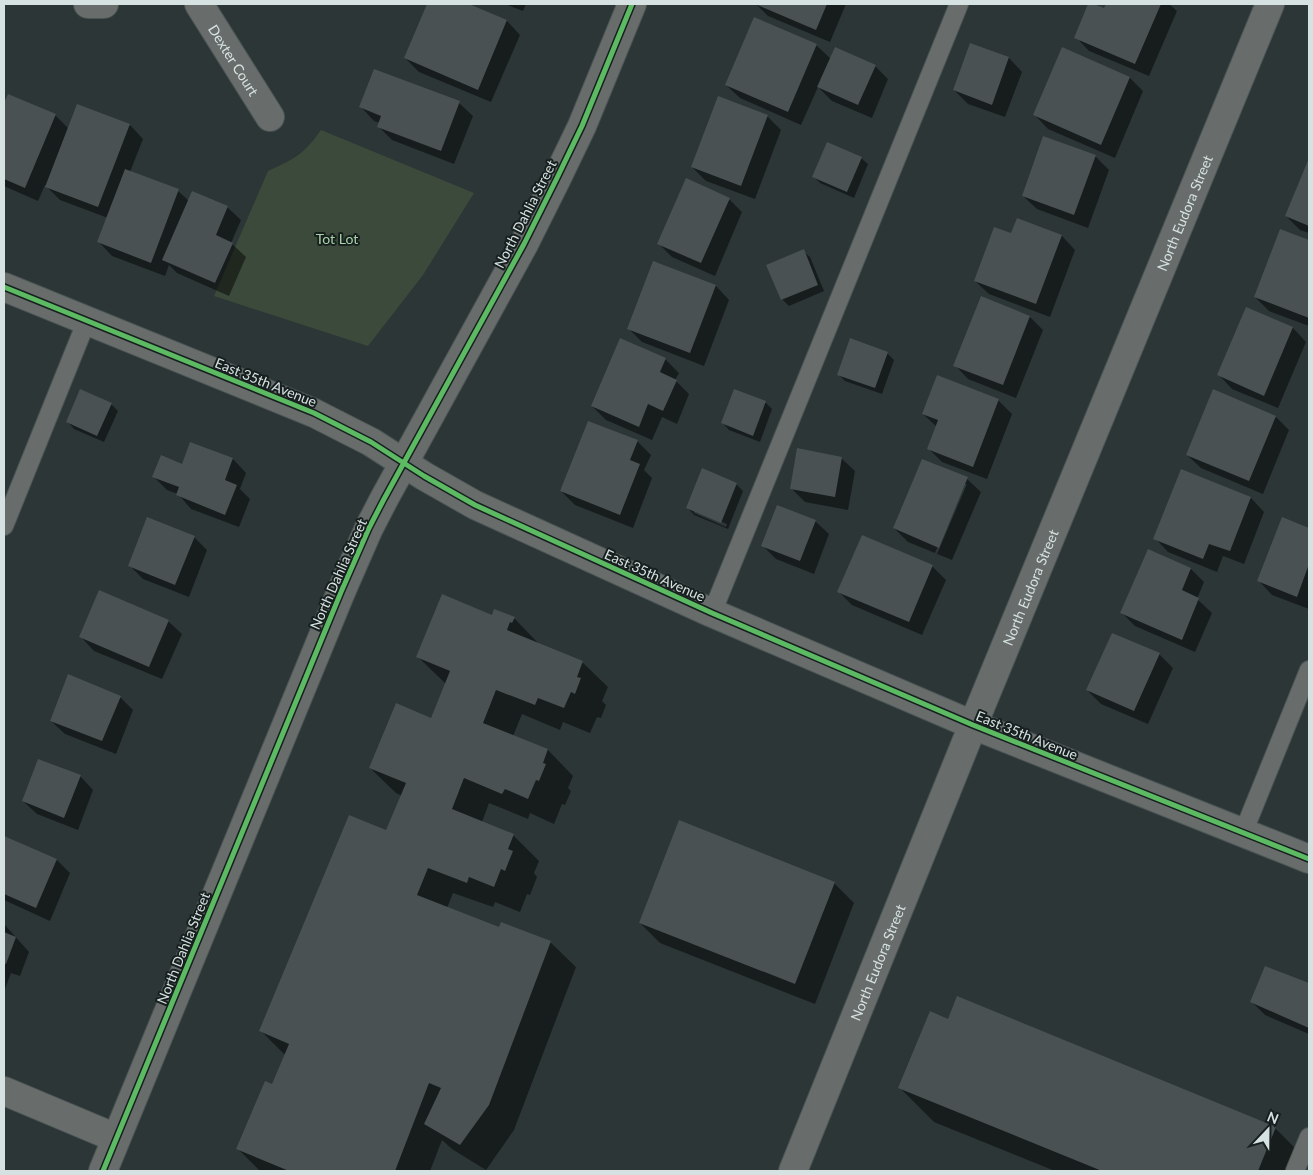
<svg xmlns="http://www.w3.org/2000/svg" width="1313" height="1175" font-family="Lato,sans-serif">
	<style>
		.green { fill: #3b4a3b }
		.shadow { fill: #0007; fill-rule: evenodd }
		.building { fill: #495152 }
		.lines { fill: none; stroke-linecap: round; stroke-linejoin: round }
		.service-casing { stroke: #4b5454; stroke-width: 20 }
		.minor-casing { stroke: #4b5454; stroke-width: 30 }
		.tertiary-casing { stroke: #4b5454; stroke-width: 30 }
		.service { stroke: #686d6c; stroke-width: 18 }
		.minor { stroke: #686d6c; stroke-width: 28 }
		.tertiary { stroke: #686d6c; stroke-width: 28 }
		.cycleway-casing { stroke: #17201f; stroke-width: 8 }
		.cycleway { stroke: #5cba63; stroke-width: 5 }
		.labels { text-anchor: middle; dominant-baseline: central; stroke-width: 4; stroke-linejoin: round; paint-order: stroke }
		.street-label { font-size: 14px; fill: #d6e2e1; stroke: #17201f }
		.park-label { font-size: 14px; fill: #a9d2a7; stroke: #17201f }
	</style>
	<rect width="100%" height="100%" fill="#2c3636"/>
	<path class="green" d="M321,130L474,193L423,275L368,346L214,296L268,171C295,159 304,154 321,130Z"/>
	<path class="shadow" d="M429,4H466L507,21L520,35L491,102L419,72L405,58Z
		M505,4H526L523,11Z
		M756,4H846L830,42L768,16Z
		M1090,4L1105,10L1108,4H1169L1177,11L1149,76L1089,51L1076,37Z
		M971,44L1009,58L1022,72L1005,117L968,104L954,90Z
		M816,45L831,59L875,66L888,79L872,118L832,101L818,87L801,125L740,98L726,85Z
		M1063,49L1130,78L1143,91L1115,158L1048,129L1035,115Z
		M8,95L55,115L69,129L130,125L143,139L130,172L178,191L189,201L227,207L241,220L231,243L246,257L229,296L177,273L169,265L165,276L112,256L99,242L108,218L60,200L45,185L38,201L4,186V106Z
		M459,103L473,116L454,164L392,140L378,126L380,123L374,121L361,107Z
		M767,116L781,130L755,199L706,181L692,167Z
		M1095,156L1109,170L1088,228L1037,209L1023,196Z
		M861,158L868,164L854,198L820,183L814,177Z
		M1309,161V233L1300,230L1286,216Z
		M729,199L742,212L715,276L672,257L659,244Z
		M1018,220L1062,236L1075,250L1050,317L989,294L975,281L1012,234Z
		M1280,231L1309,242V326L1269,311L1255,297Z
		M803,251L810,257L824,291L789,306L782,299Z
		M654,262L716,286L729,300L704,366L642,342L628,328Z
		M1247,309L1293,328L1306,342L1278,408L1232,389L1219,375Z
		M1030,317L1043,330L1016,398L968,379L955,365Z
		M851,340L888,354L894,360L882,394L845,381L838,374Z
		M665,359L679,373L675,380L689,394L677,424L662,417L652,440L606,420L592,406Z
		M735,391L766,403L772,409L760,442L729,430L723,423Z
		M1213,391L1276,417L1289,430L1263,494L1201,468L1187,455Z
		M998,400L1012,414L987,479L942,462L928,448L937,427L923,414Z
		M111,404L118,411L104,442L74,429L68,422Z
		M637,441L651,455L644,470L652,478L633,528L575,505L561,491Z
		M191,444L233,459L246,473L240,489L250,499L239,527L191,509L178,494L167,490L154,477L183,465Z
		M841,458L855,471L848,510L805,502L791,488Z
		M1182,471L1251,498L1264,512L1244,564L1223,556L1217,572L1168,552L1155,538Z
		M967,479L981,492L952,560L908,542L894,528ZM964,484H967L937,554L935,553Z
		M736,484L743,491L728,529L694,515L688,508ZM694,510L727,524L726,527L694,513Z
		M1283,519L1309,529V609L1272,595L1259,581Z
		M815,521L829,534L814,574L776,559L763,546Z
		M194,537L207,550L189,597L143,579L130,566Z
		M932,566L946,580L922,635L852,605L839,592Z
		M1191,569L1204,582L1197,599L1212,613L1195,652L1135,626L1122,613Z
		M493,617L514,618L539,644L582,662L608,687L602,701L606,705L601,718L597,717L590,733L563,722L560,730L522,714L513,736L548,750L573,776L568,788L571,791L565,805L562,804L554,824L530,813L528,819L489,803L482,822L513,835L539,861L534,873L537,877L530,895L527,894L520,912L495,902L493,907L453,893L447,908L499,929L550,942L576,967L514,1130L486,1170L452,1149L442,1140L430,1171H260L237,1148L273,1086L285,1055L260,1030L387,831L402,796L396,793L370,768L432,720L446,684L418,657Z
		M168,621L182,634L162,679L94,651L81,637Z
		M1159,654L1173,668L1148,724L1101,704L1087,690Z
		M120,697L133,710L116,754L65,734L51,721Z
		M80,776L93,790L78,830L37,814L23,801Z
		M4,837L57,860L70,873L50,921L4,900Z
		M834,883L854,903L815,1004L660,943L640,923Z
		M4,924L29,952L20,976L11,973L5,989Z
		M1266,967L1309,985V1034L1265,1015L1252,1002Z
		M949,1021L1275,1128L1309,1162L1305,1171H1055L934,1122L900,1088Z"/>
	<path class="building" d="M427,4H469L507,20L478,90L404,58Z
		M755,4H827L816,30Z
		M1088,4H1094L1104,8L1106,4H1161L1135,64L1074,38Z
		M754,17L817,44L788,112L725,85Z
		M970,43L1009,57L992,105L953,90Z
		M835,47L876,65L858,105L817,87Z
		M1062,47L1130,77L1101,145L1033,115Z
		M374,69L460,101L441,151L377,127L381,116L359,107Z
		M8,94L56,114L25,188L4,179V103Z
		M718,96L768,115L741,186L691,167Z
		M77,104L130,124L98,207L45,187Z
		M1043,136L1096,155L1074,215L1022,196Z
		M827,142L862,157L847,192L812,177Z
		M1309,158V226L1285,216Z
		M125,169L179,189L151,263L97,242Z
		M686,178L730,198L701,263L657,244Z
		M192,191L228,206L216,235L233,243L215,283L162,260Z
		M1017,218L1062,235L1036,304L974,281L994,227L1011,233Z
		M1280,229L1309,240V318L1254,297Z
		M804,249L818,285L781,300L766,265Z
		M653,261L716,285L690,353L627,329Z
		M981,296L1030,316L1003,385L953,366Z
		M1246,307L1293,327L1264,396L1217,375Z
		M620,338L666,358L660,372L677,380L663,411L648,404L639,427L591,406Z
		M850,338L888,352L875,388L837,375Z
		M937,375L999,399L973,467L927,449L938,420L922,414Z
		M80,389L112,403L97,436L66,422Z
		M734,389L766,401L753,436L721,423Z
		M1213,389L1276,416L1249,481L1186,455Z
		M588,421L638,440L630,460L640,464L620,515L560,491Z
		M190,442L233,458L225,480L237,485L225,515L176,495L179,487L152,477L161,455L182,464Z
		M797,448L842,457L835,497L790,489Z
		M922,459L968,477L939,548L893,528Z
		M702,468L737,483L721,523L686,508Z
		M1181,469L1251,497L1230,551L1209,544L1203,559L1153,539Z
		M777,505L816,520L800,561L761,546Z
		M147,517L195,536L175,585L128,566Z
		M1282,517L1309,528V564L1297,597L1257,581Z
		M862,535L933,565L909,622L837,592Z
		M1148,549L1191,568L1182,590L1199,598L1182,640L1120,613Z
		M99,590L169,620L149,667L79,637Z
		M442,594L492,615L494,609L515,617L512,623L510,622L507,630L583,661L577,677L581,678L575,694L571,692L564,708L538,698L535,705L496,690L483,723L548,749L543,763L546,764L539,781L536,780L528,799L505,789L502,794L464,778L452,809L514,834L508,849L513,851L505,871L501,869L494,887L469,877L467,883L428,868L417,895L499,927L501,922L551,941L489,1105L460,1145L424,1124L441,1088L429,1083L395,1171H289L236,1149L265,1081L272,1084L289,1044L259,1031L349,815L386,830L406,783L369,768L396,703L431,718L450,671L416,657Z
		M1112,633L1160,653L1134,711L1086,690Z
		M68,674L121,696L102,741L50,721Z
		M38,759L81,775L64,818L22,801Z
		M679,820L835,882L795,984L639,923Z
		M4,836L57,859L36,908L4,894Z
		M4,932L16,937L6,964L4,963Z
		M1265,966L1309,983V1028L1250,1002Z
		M957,996L1276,1127L1258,1171H1102L898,1088L930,1011L948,1019Z"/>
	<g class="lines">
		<g class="service-casing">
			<path id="service" d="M4,526L87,320
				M712,613L959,4
				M1243,833L1309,670
				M1295,1171L1309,1137"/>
		</g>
		<g class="minor-casing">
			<g id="minor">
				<path d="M88,4H104"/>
				<path id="s1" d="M199,4L270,117"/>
				<path id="s2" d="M793,1171L973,725L1270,4"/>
			</g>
		</g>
		<g class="tertiary-casing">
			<path id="tertiary" d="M4,287L314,413L371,442L424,476L475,505L712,613L973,725L1309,859
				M4,1091L116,1138
				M103,1171L341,592L369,528L384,499L524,244L556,180L582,126L632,4"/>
		</g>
		<use href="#service" class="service"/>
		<use href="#minor" class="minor"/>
		<use href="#tertiary" class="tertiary"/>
		<g class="cycleway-casing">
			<path id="cycleway" d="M4,287L314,413L371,442L424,476L475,505L712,613L973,725L1309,859
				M103,1171L341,592L369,528L384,499L524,244L556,180L582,126L632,4"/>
		</g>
		<use href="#cycleway" class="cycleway"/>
	</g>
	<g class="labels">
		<g class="street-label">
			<text stroke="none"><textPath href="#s1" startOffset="66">Dexter Court</textPath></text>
			<text stroke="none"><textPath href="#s2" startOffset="1035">North Eudora Street</textPath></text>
			<text transform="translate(525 214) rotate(-63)">North Dahlia Street</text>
			<text transform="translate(266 382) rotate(22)">East 35th Avenue</text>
			<text transform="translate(338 574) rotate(-66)">North Dahlia Street</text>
			<text transform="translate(655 575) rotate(24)">East 35th Avenue</text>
			<text stroke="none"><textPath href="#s2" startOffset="630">North Eudora Street</textPath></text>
			<text transform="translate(1027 735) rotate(22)">East 35th Avenue</text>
			<text transform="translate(183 948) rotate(-68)">North Dahlia Street</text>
			<text stroke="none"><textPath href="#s2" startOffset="225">North Eudora Street</textPath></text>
		</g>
		<g class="park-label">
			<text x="337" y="238">Tot Lot</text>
		</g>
	</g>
	<rect width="1313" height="1175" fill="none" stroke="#d6e2e1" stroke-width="10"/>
	<g transform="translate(1268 1130) rotate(22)" stroke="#17201f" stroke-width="4" paint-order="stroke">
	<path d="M0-4L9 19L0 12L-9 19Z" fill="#d6e2e1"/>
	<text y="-8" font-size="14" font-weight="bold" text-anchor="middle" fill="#d6e2e1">N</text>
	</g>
</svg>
